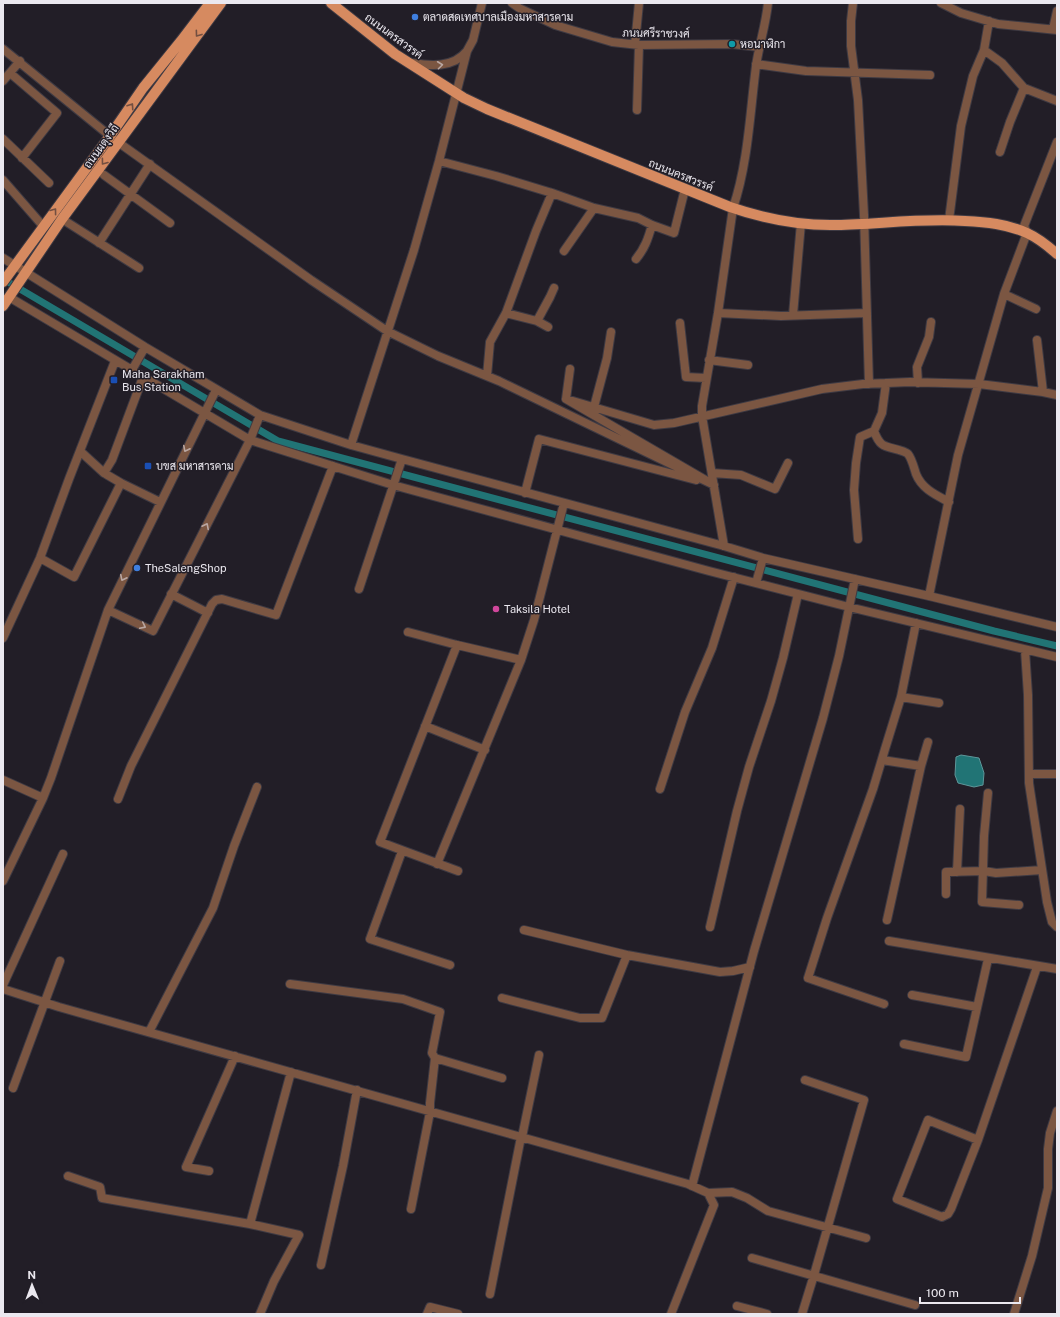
<svg xmlns="http://www.w3.org/2000/svg" width="1060" height="1317" font-family="'Public Sans',Sarabun,sans-serif">
	<style>
		.water { fill: #217475; stroke: #5e979a }
		.lines { fill: none; stroke-linecap: round; stroke-linejoin: round }
		.canal { stroke: #217475; stroke-width: 7 }
		.minor-casing { stroke: #3e3a43; stroke-width: 10 }
		.major-casing { stroke: #3e3a43; stroke-width: 12 }
		.minor { stroke: #7b5642; stroke-width: 8 }
		.major { stroke: #d68a60; stroke-width: 10 }
		.oneway { stroke: #734f41 }
		.oneway2 { stroke: #b9a6a1 }
		.shop-dot { fill: #3f7fe0; stroke: #221e27; stroke-width: 1.5 }
		.culture-dot { fill: #0f9aa8; stroke: #221e27; stroke-width: 1.5 }
		.transit-dot { fill: #1a4fb4; stroke: #221e27; stroke-width: 1.5 }
		.hotel-dot { fill: #d1479c; stroke: #221e27; stroke-width: 1.5 }
		.labels { text-anchor: middle; dominant-baseline: central; stroke-width: 3; stroke-linejoin: round; paint-order: stroke }
		.poi-label { font-size: 11px; fill: #ebe8ef; stroke: #221e27; text-anchor: start }
		.street-label { font-size: 11px; fill: #ebe8ef; stroke: #221e27 }
	</style>
	<rect width="100%" height="100%" fill="#221e27"/>
	<path class="water" d="M961,755L979,758L984,773L983,785L974,787L958,783L955,775L956,757Z"/>
	<g class="lines">
		<path class="canal" d="M3,279L278,441L994,631L1057,646"/>
		<g class="minor-casing">
			<path id="minor" d="M512,3L519,8L555,25L612,42L639,45L732,44L760,47
				M853,3L851,21V46L858,100L864,215L869,384
				M941,3L961,13L998,24L1057,30
				M989,21L984,50L1002,63L1024,88L1057,101
				M1053,29L1057,11
				M635,44L639,3
				M3,49L115,140L311,280L387,331L438,356L499,381L714,485L566,399L654,425L674,423L822,389L863,384L910,382L979,384L1043,392L1057,395
				M412,63C431,66 453,68 467,51
				M756,64L806,71L930,75
				M10,73L57,113L22,158
				M3,81L20,61
				M637,110L639,45
				M3,139L49,183
				M1000,152L1010,122L1024,88
				M439,161L496,176L552,193L594,208L638,218L652,225L674,233L685,189
				M104,175L170,223
				M3,180L43,226
				M62,219L139,268
				M949,220L961,126L973,76L984,50
				M99,243L150,164
				M564,251L594,208
				M3,258L145,347L260,415L351,445L402,459L724,546L763,558L929,596L1057,627
				M636,259C645,248 648,239 652,225
				M1004,294L1036,309
				M9,297L250,440L393,485L709,571L849,607L1057,657
				M506,313L537,321L548,327
				M718,313L781,316L867,313
				M793,315L801,223
				M537,321L550,297L554,288
				M680,323L686,377L706,378
				M1037,340L1043,392
				M709,360L748,365
				M132,370L145,347
				M487,376L490,342L506,313L536,231L552,193
				M918,383L917,367L929,337L931,322
				M566,399L570,369
				M594,407L607,358L611,332
				M874,431C880,447 884,446 899,450C902,451 906,452 908,454C912,459 914,468 916,474C922,489 936,495 949,502
				M351,445L414,250L439,161L467,51L473,40L482,3
				M80,451L104,473L112,460L143,377
				M104,473L121,483L160,502
				M712,473L741,475L775,489L788,463
				M525,493L539,439L696,480
				M858,539L854,490L856,463L860,437L874,431L882,413L886,383
				M724,546L702,416V406L718,313L733,208C748,164 750,113 756,66C759,45 766,24 768,3
				M40,558L74,577L121,483
				M756,583L763,558
				M359,589L402,459
				M171,594L208,613
				M929,596L958,455L1004,294L1027,233L1024,226L1057,142
				M108,610L153,631L250,440L260,415
				M408,632L457,645L521,660
				M3,638L40,558L69,479L115,361
				M457,645L380,842L458,871
				M1025,650L1028,695L1029,783L1047,902L1052,922L1057,927
				M901,697L939,703
				M425,726L485,750
				M882,760L921,766L887,920
				M921,766L928,742
				M1029,774H1057
				M3,780L43,798
				M660,789L685,712L712,648L734,577
				M988,793L984,836L982,902L1019,905
				M118,799L131,766L212,604L216,600L222,599L276,615L333,466
				M402,851L370,939L450,965
				M437,864L521,660L534,620L564,503
				M957,872L960,809
				M3,881L43,798L51,778L108,610L216,390
				M946,894V872L984,871L996,873L1042,870
				M710,927L737,811L749,767L771,701L783,658L798,594
				M524,930L627,955L720,972L733,971L750,967
				M889,941L1057,969
				M290,984L403,999L440,1012L432,1053L435,1058L430,1103V1112L411,1209
				M3,985L63,854
				M3,989L59,1007L688,1184L708,1193L714,1205L671,1314
				M912,995L977,1007
				M502,998L580,1018H602L627,955
				M884,1004L808,978L827,918L873,789L885,749L901,697L916,623
				M149,1032L213,908L234,846L257,787
				M904,1044L966,1057L988,959
				M435,1058L502,1078
				M13,1088L60,961
				M522,1137L539,1055
				M978,1140L928,1120L897,1199L942,1217L948,1214L951,1209L978,1140L1037,967
				M209,1171L186,1167L235,1056
				M68,1176L100,1187L102,1198L250,1224
				M692,1186L754,951L823,718L839,656L855,579
				M708,1193L732,1192L747,1198L768,1211L866,1238
				M752,1258L915,1305
				M321,1265L343,1166L357,1090
				M490,1294L521,1137
				M737,1306L767,1314
				M260,1314L274,1281L299,1235L250,1224L291,1072
				M427,1314L430,1307L458,1314
				M802,1314L814,1275L864,1100L805,1080
				M1014,1314L1032,1256L1048,1188V1149L1050,1133L1057,1111"/>
		</g>
		<g class="major-casing">
			<path id="major" d="M331,3L395,54L464,98L487,109L730,207C765,219 800,226 837,225C880,224 922,218 965,221C986,222 1007,224 1027,233C1038,238 1048,246 1057,254
				M3,282L110,136L143,88L181,41L210,3
				M3,306L62,219L221,3"/>
		</g>
		<use href="#minor" class="minor"/>
		<use href="#major" class="major"/>
	</g>
	<defs><path id="oneway-chevron" d="M-2-3.5L2.5 0L-2 3.5" fill="none" stroke-width="1.6" stroke-linecap="round" stroke-linejoin="round"/></defs>
	<g class="oneway">
		<use href="#oneway-chevron" transform="translate(198 34) rotate(126)"/>
		<use href="#oneway-chevron" transform="translate(131 106) rotate(-56)"/>
		<use href="#oneway-chevron" transform="translate(104 162) rotate(127)"/>
		<use href="#oneway-chevron" transform="translate(54 211) rotate(-53)"/>
	</g>
	<g class="oneway2">
		<use href="#oneway-chevron" transform="translate(440 65) rotate(-7)"/>
		<use href="#oneway-chevron" transform="translate(186 449) rotate(117)"/>
		<use href="#oneway-chevron" transform="translate(206 526) rotate(-63)"/>
		<use href="#oneway-chevron" transform="translate(123 578) rotate(116)"/>
		<use href="#oneway-chevron" transform="translate(143 626) rotate(26)"/>
	</g>
	<g class="shop-dot">
		<circle cx="415" cy="17" r="4"/>
		<circle cx="137" cy="568" r="4"/>
	</g>
	<circle class="culture-dot" cx="732" cy="44" r="4"/>
	<g class="transit-dot">
		<rect x="110" y="376" width="8" height="8" rx="2"/>
		<rect x="144" y="462" width="8" height="8" rx="2"/>
	</g>
	<circle class="hotel-dot" cx="496" cy="609" r="4"/>
	<g class="labels">
		<g class="poi-label">
			<text x="423" y="17">ตลาดสดเทศบาลเมืองมหาสารคาม</text>
			<text x="740" y="44">หอนาฬิกา</text>
			<text x="122" y="374">Maha Sarakham<tspan x="122" dy="13">Bus Station</tspan></text>
			<text x="156" y="466">บขส มหาสารคาม</text>
			<text x="145" y="568">TheSalengShop</text>
			<text x="504" y="609">Taksila Hotel</text>
		</g>
		<g class="street-label">
			<text transform="translate(656 33) rotate(1)">ภนนศรีราชวงศ์</text>
			<text transform="translate(394 36) rotate(36)">ถนนนครสวรรค์</text>
			<text transform="translate(101 146) rotate(-54)">ถนนผดุงวิถี</text>
			<text transform="translate(681 175) rotate(22)">ถนนนครสวรรค์</text>
		</g>
	</g>
	<rect width="1060" height="1317" fill="none" stroke="#ebe8ef" stroke-width="8"/>
	<g transform="translate(32 1285) rotate(359)" stroke="#221e27" stroke-width="3" paint-order="stroke">
	<path d="M0-3L7 15L0 10L-7 15Z" fill="#ebe8ef"/>
	<text y="-6" font-size="11" font-weight="bold" text-anchor="middle" fill="#ebe8ef">N</text>
	</g>
	<path d="M920 1297v6h100v-6" fill="none" stroke="#ebe8ef" stroke-width="2"/>
	<text x="926" y="1297" font-size="12" fill="#ebe8ef" stroke="#221e27" stroke-width="3" paint-order="stroke">100 m</text>
</svg>
